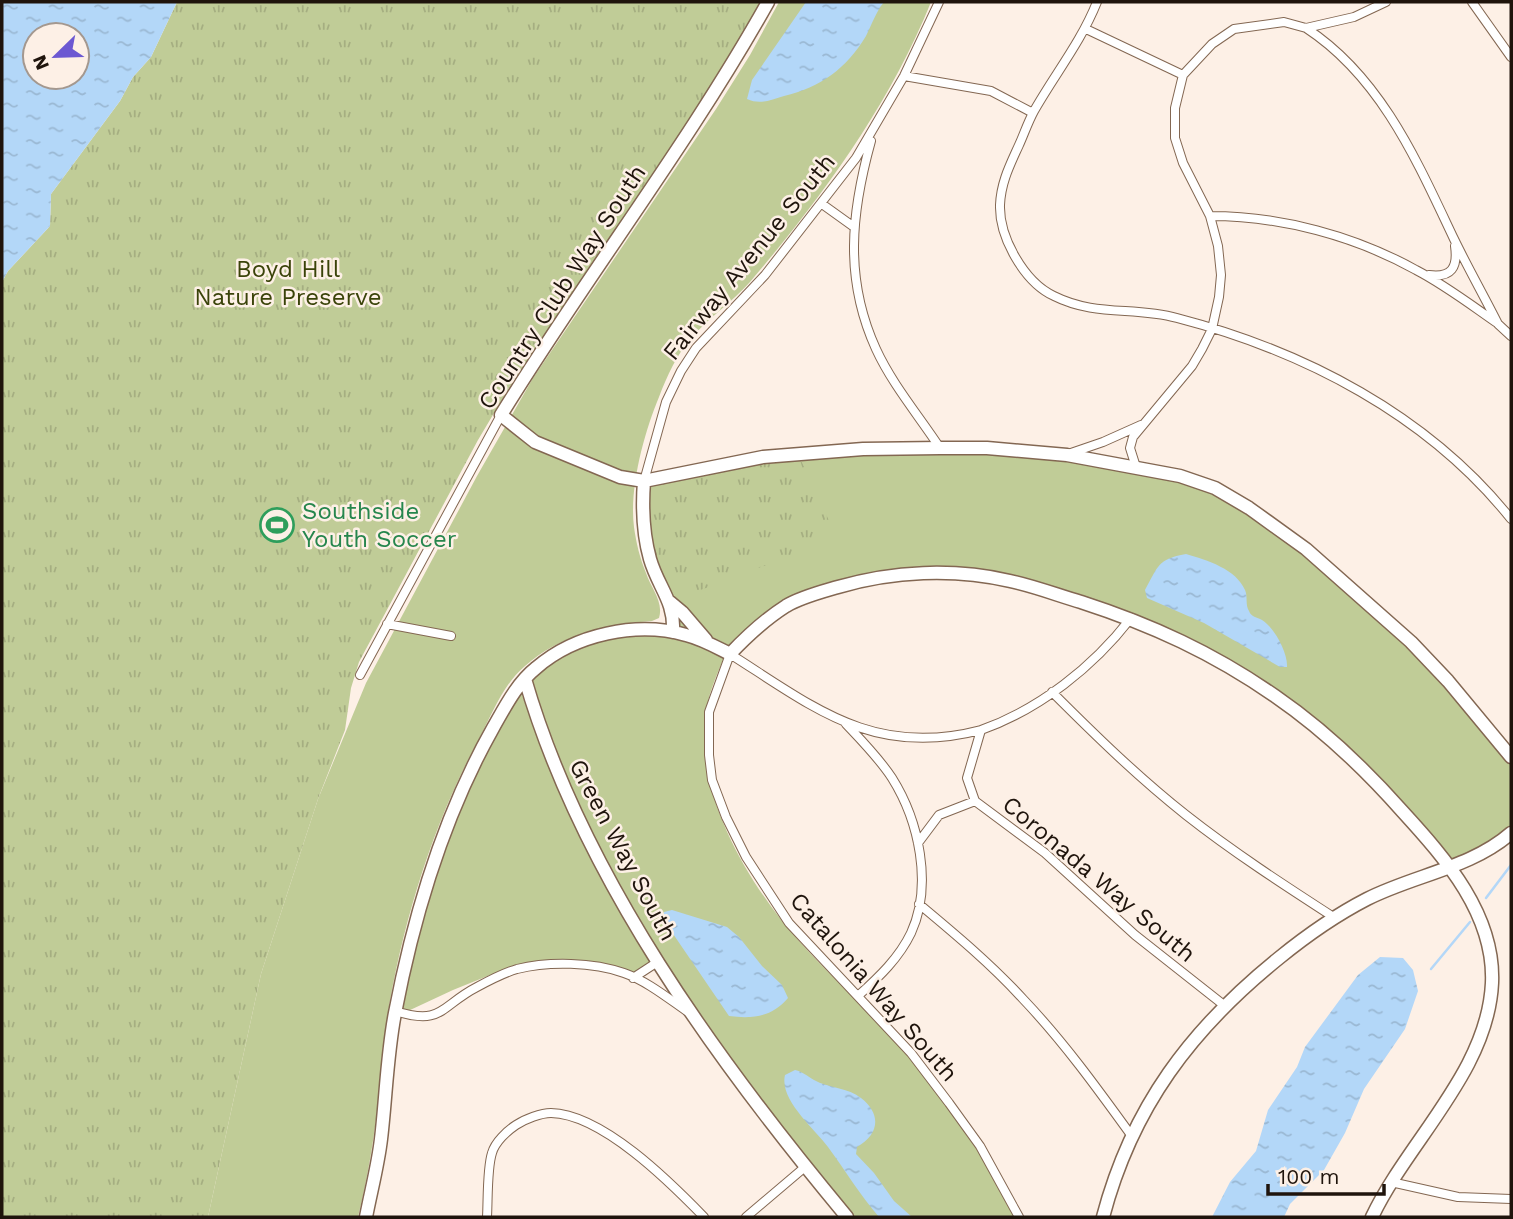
<svg xmlns="http://www.w3.org/2000/svg" width="1513" height="1219" font-family="'Work Sans',sans-serif">
	<style>
		.green { fill: #c0cc97 }
		.park { fill: url(#park-tufts) }
		.water { fill: url(#water-ripples); fill-rule: evenodd }
		.lines { fill: none; stroke-linecap: round; stroke-linejoin: round }
		.stream { stroke: #b3d7f8; stroke-width: 2.5 }
		.street-casing { stroke: #836752; stroke-width: 10 }
		.secondary-casing { stroke: #836752; stroke-width: 15 }
		.street { stroke: #fff; stroke-width: 8 }
		.secondary { stroke: #fff; stroke-width: 12 }
		.labels { text-anchor: middle; dominant-baseline: central; stroke-width: 5; stroke-linejoin: round; paint-order: stroke }
		.street-label { font-size: 24px; fill: #1f140c; stroke: #fdf0e6 }
		.park-label { font-size: 24px; fill: #3a4309; stroke: #fdf0e6 }
		.leisure-label { font-size: 24px; fill: #27864d; stroke: #fdf0e6; text-anchor: start }
	</style>
	<defs>
		<pattern id="park-tufts" width="24" height="20" patternUnits="userSpaceOnUse" patternTransform="scale(1.75)"><rect width="24" height="20" fill="#c0cc97"/><path d="M3 7l-1-3M5 7V3M7 7l1-3M15 17l-1-3M17 17v-4M19 17l1-3" fill="none" stroke="#a5ae81"/></pattern>
		<pattern id="water-ripples" width="26" height="14" patternUnits="userSpaceOnUse" patternTransform="scale(1.75)"><rect width="26" height="14" fill="#b3d7f8"/><path d="M2 4q2-2 4 0t4 0M15 11q2-2 4 0t4 0" fill="none" stroke="#9ab8d3"/></pattern>
	</defs>
	<rect width="100%" height="100%" fill="#fdf0e6"/>
	<path class="green" d="M779,2H931C889,106 822,197 750,282C732,302 710,317 692,337C677,354 667,376 659,397C644,433 629,488 634,527C636,542 640,559 646,573C651,588 664,602 659,618L652,621C607,624 560,635 525,666C504,683 492,714 480,737C430,828 398,937 384,1039C381,1056 381,1074 379,1092C375,1134 368,1176 358,1217H208L261,974L318,799L366,683L477,476L533,378L716,109L750,55Z
		M987,452L1063,459L1178,480L1212,492L1246,511L1303,552L1408,645L1476,719L1511,764V826C1495,839 1470,861 1448,859L1371,770L1171,631L944,569L824,587L730,649L671,628L672,601L804,468L800,458L862,454Z
		M621,636C659,634 691,638 724,657C718,673 710,689 707,707C690,786 748,885 800,942C829,975 863,1004 893,1037C940,1090 984,1153 1014,1217H853L809,1164L696,1012L635,914L594,842L527,683C553,655 586,645 621,636Z
		M521,692L546,761L586,846L653,960L634,973L593,962L495,973L453,990L408,1011L400,1009L432,880L480,760Z"/>
	<path class="park" d="M177,2H761L683,132L512,383L478,440L359,662L351,688L345,730L318,799L261,974L208,1217H2V282L8,271L50,226L51,194L120,101L133,77L151,57Z
		M800,458L837,538L672,601L662,579L650,536L648,484L763,461Z"/>
	<path class="water" d="M2,2H177L151,57L133,77L120,101L51,194L50,226L8,271L2,282ZM77,35V77H35V35Z
		M806,2H884C876,12 872,24 866,36C846,69 821,87 784,96C771,100 760,105 747,99L752,80Z
		M1186,554C1207,560 1236,569 1245,590C1248,596 1245,605 1249,611C1251,617 1257,617 1262,620C1274,627 1288,653 1287,667H1280L1204,623L1147,598L1145,590C1158,567 1157,559 1186,554Z
		M672,910L727,927L739,937L762,966L782,985L788,998C772,1017 753,1019 729,1016L667,925L663,917L664,912Z
		M1380,957L1403,958L1413,970L1418,991L1405,1029L1364,1089L1345,1133L1324,1170L1290,1204L1284,1217H1212L1230,1182L1256,1151L1268,1110L1297,1067L1305,1047L1358,975Z
		M795,1070C803,1072 807,1076 814,1080C828,1088 849,1088 861,1098C882,1114 879,1135 857,1147L856,1154L874,1173L894,1201L912,1217H879C860,1195 845,1170 828,1147C815,1129 779,1100 785,1075Z"/>
	<g class="lines">
		<path class="stream" d="M1486,898L1511,865
			M1431,969L1470,922"/>
		<g class="street-casing">
			<path id="street" d="M1097,2C1081,42 1055,74 1034,111C1028,122 1024,134 1019,145C1010,165 1001,182 1000,205C999,237 1024,282 1054,296C1096,317 1134,306 1177,318C1304,351 1428,415 1511,519
				M1472,2L1511,57
				M1306,28C1381,77 1417,161 1454,239C1468,268 1484,296 1498,324L1511,336
				M1086,29L1183,75
				M904,76L991,91L1033,113
				M871,141C851,213 844,279 876,349C892,384 919,416 940,448
				M822,204L854,227
				M1210,216C1281,216 1355,236 1416,270C1445,285 1471,305 1497,323
				M1429,275C1452,278 1458,267 1455,246
				M1068,454L1103,442L1141,425
				M1136,467L1130,448L1133,437L1192,366L1202,349L1212,329L1219,297L1221,275L1218,246L1210,216L1183,163L1175,138V108L1183,75L1212,44L1234,29L1284,22L1306,28L1354,17L1386,2
				M644,481L666,402L681,371L696,348L765,275L856,158L904,76L939,2
				M387,624L451,636
				M360,675L501,415
				M1052,692C1095,735 1138,777 1186,815C1233,852 1284,885 1335,918
				M846,724C862,741 879,758 892,778C919,821 933,885 911,933C899,958 879,977 859,995
				M981,730C874,758 815,708 730,654L709,712V755L712,780L726,817L746,857L789,923L911,1053L949,1103L980,1146L1019,1217
				M975,801L1045,853L1135,935L1225,1006
				M975,801L967,778L981,730C1040,709 1093,667 1131,618
				M918,843L939,815L975,801
				M919,904C955,934 991,964 1023,999C1063,1041 1097,1088 1131,1135
				M633,978L659,961
				M395,1011C443,1026 440,1006 477,987C490,980 503,973 517,969C549,961 593,962 624,973C647,981 669,999 688,1012
				M1391,1182L1458,1197L1511,1199
				M487,1217C488,1200 487,1168 492,1153C495,1142 507,1131 516,1125C525,1119 541,1113 551,1113C602,1114 670,1182 704,1217
				M746,1217L805,1167"/>
		</g>
		<g class="secondary-casing">
			<path id="secondary" d="M768,2C688,145 587,275 501,415L535,442L620,477L644,481L763,457L863,449L940,448H987L1067,455L1180,476L1215,488L1249,508L1306,549L1411,642L1448,681L1511,757
				M644,481C642,507 643,534 650,559C658,587 675,601 673,632
				M670,602L682,612L706,640
				M525,679C582,876 717,1061 847,1217
				M366,1217C371,1191 378,1165 381,1139C386,1097 387,1054 395,1013C414,914 444,815 493,728C505,707 517,683 536,668C575,634 637,621 686,635C702,639 716,647 730,654C747,636 764,620 786,606C801,597 821,592 838,587C893,571 953,568 1010,581C1034,586 1057,595 1081,602C1152,625 1213,653 1275,696C1323,729 1365,769 1403,812C1446,859 1495,915 1492,983C1488,1071 1408,1141 1372,1217
				M1103,1217C1132,1107 1191,1029 1279,958C1306,936 1336,915 1367,899C1414,875 1471,868 1511,833"/>
		</g>
		<use href="#street" class="street"/>
		<use href="#secondary" class="secondary"/>
	</g>
	<defs>
		<g id="stadium-ring" transform="scale(1.75)"><circle r="9.5" fill="#fdf0e6" stroke="#2e9e5b" stroke-width="1.5"/><path d="M0-5a6.5 5 0 1 0 0 10a6.5 5 0 1 0 0-10ZM-3.5-1.8h7v3.6h-7Z" fill="#2e9e5b"/></g>
	</defs>
	<g fill-rule="evenodd">
		<use href="#stadium-ring" x="277" y="525"/>
	</g>
	<g class="labels">
		<g class="street-label">
			<text transform="translate(749 257) rotate(-51)">Fairway Avenue South</text>
			<text transform="translate(562 287) rotate(-57)">Country Club Way South</text>
			<text transform="translate(623 850) rotate(62)">Green Way South</text>
			<text transform="translate(1099 879) rotate(40)">Coronada Way South</text>
			<text transform="translate(874 987) rotate(49)">Catalonia Way South</text>
		</g>
		<g class="park-label">
			<text x="288" y="269">Boyd Hill<tspan x="288" dy="28">Nature Preserve</tspan></text>
		</g>
		<g class="leisure-label">
			<text x="302" y="511">Southside<tspan x="302" dy="28">Youth Soccer</tspan></text>
		</g>
	</g>
	<rect width="1513" height="1219" fill="none" stroke="#1f140c" stroke-width="7"/>
	<g transform="translate(56 56) rotate(247)"><circle r="33" fill="#fdf0e6" stroke="#a4988f" stroke-width="2"/>
	<path d="M0-5L12 26L0 18L-12 26Z" fill="#6c58d2"/>
	<text y="-10" font-size="19" font-weight="bold" text-anchor="middle" fill="#1f140c">N</text>
	</g>
	<path d="M1268 1184v10h116v-10" fill="none" stroke="#1f140c" stroke-width="3.5"/>
	<text x="1278" y="1184" font-size="21" fill="#1f140c" stroke="#fdf0e6" stroke-width="5" paint-order="stroke">100 m</text>
</svg>
